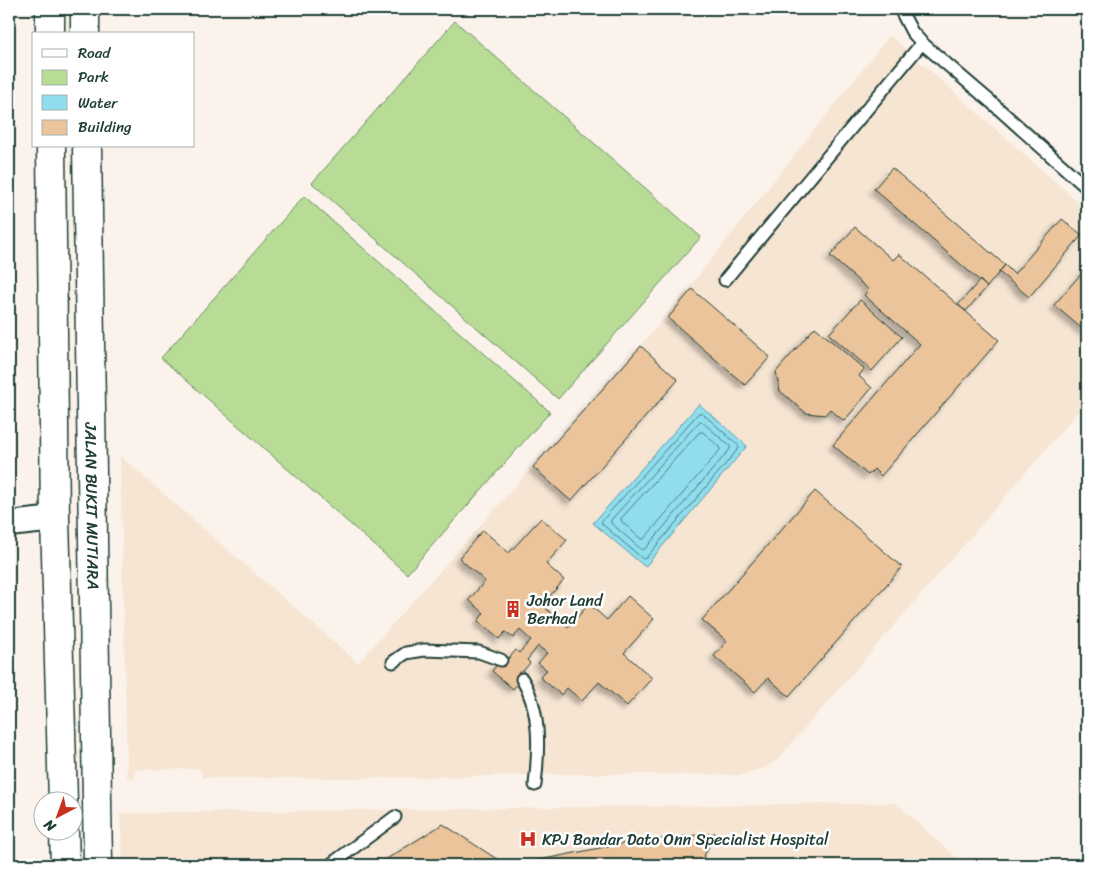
<svg xmlns="http://www.w3.org/2000/svg" width="1096" height="874" font-family="Sriracha,sans-serif">
	<style>
		.built { fill: #f6e5d3 }
		.green { fill: #b8db96; stroke: #6c8c65 }
		.water { fill: #8fddee; stroke: #629da4 }
		.lines { fill: none; stroke-linecap: round; stroke-linejoin: round }
		.shore { stroke: #4c7d7e; stroke-width: 1 }
		.building { fill: #ebc49b; stroke: #1f3d34; filter: url(#shadow) }
		.lane-casing { stroke: #1f3d34; stroke-width: 15 }
		.street-casing { stroke: #1f3d34; stroke-width: 28 }
		.secondary-casing { stroke: #1f3d34; stroke-width: 31 }
		.lane { stroke: #fff; stroke-width: 11 }
		.street { stroke: #fff; stroke-width: 24 }
		.secondary { stroke: #fff; stroke-width: 28 }
		.labels { text-anchor: middle; dominant-baseline: central; stroke-width: 5; stroke-linejoin: round; paint-order: stroke }
		.street-label { font-size: 16px; fill: #1f3d34; stroke: #fff }
		.poi-label { font-size: 16px; fill: #1f3d34; stroke: #fff; text-anchor: start }
	</style>
	<defs>
		<filter id="shadow"><feDropShadow dx="-4.5" dy="4.5" stdDeviation="2.5" flood-color="#0004"/></filter>
	</defs>
	<rect width="100%" height="100%" fill="#fbf3eb"/>
	<filter id="ink" filterUnits="userSpaceOnUse"><feTurbulence type="fractalNoise" baseFrequency=".02" numOctaves="2"/><feDisplacementMap in="SourceGraphic" scale="10" xChannelSelector="R" yChannelSelector="G"/><feConvolveMatrix kernelMatrix="1 2 1 2 8 2 1 2 1" color-interpolation-filters="sRGB"/></filter>
	<g filter="url(#ink)">
		<path class="built" d="M890,35L1087,210V401L945,567L778,759L765,768L741,775L569,774L404,778H202L201,769L135,770V778H127L120,456L358,663L662,321Z
			M896,803L964,865H123L120,813Z"/>
		<path class="green" d="M455,21L701,237L558,399L312,183Z
			M304,196L550,412L407,574L161,358Z"/>
		<path class="water" d="M699,404L747,446L645,567L593,523Z"/>
		<g class="lines">
			<path class="shore" d="M699,413H702L738,445L739,448L646,558L643,559L602,524V521Z
				M701,421L730,446V449L645,549L642,550L611,523V520L699,422Z
				M700,432H703L719,447L720,450L644,539H641L622,522L621,519Z"/>
		</g>
		<path class="building" d="M892,168L1005,265L987,287L874,189Z
			M1062,219L1082,235L1029,297L999,272L1005,265L1014,274Z
			M855,227L893,260L899,254L999,340L881,476L874,469L868,475L833,445L920,344L864,295L869,290L830,256Z
			M1087,267V333L1054,305Z
			M980,280L987,287L966,311L958,305Z
			M692,289L770,357L745,385L668,318Z
			M860,300L902,337L872,371L829,334Z
			M815,327L864,369L859,376L872,388L844,421L830,409L825,415L806,413L780,391L776,372Z
			M641,346L678,380L571,501L533,467Z
			M815,491L902,567L789,696L768,678L755,692L714,656L727,641L702,620Z
			M541,518L567,540L546,564L564,580L542,605L568,628L589,604L607,620L628,596L654,619L624,653L652,678L627,706L599,682L582,701L567,688L561,695L540,677L547,670L538,663L547,653L538,646L527,660L530,663L523,671L526,674L513,689L492,671L505,655L509,658L516,650L519,653L531,640L520,630L513,638L505,632L499,639L478,621L484,613L469,600L485,581L459,558L483,530L509,553Z
			M443,824L506,865H377Z
			M715,833L700,865H514L625,843Z"/>
		<g class="lines">
			<g class="lane-casing">
				<path id="lane" d="M922,43L991,102L1087,188
					M725,280L922,43L912,32L900,9
					M393,662L406,653L424,650L479,652L501,660
					M522,679C541,710 539,749 535,785
					M330,865L395,817"/>
			</g>
			<g class="street-casing">
				<path id="street" d="M9,524L55,519"/>
			</g>
			<g class="secondary-casing">
				<g id="secondary">
					<path d="M50,9V34"/>
					<path d="M85,9V34"/>
					<path d="M51,146L55,519L63,802"/>
					<path id="s1" d="M87,146L98,865"/>
					<path d="M64,832L65,865"/>
				</g>
			</g>
			<use href="#lane" class="lane"/>
			<use href="#street" class="street"/>
			<use href="#secondary" class="secondary"/>
		</g>
	</g>
	<defs>
		<g id="building-bare" transform="scale(1.35)"><path d="M-4-6H4V6H1V3H-1V6H-4ZM-2.5-4.3h1.7v1.8h-1.7ZM.8-4.3h1.7v1.8H.8ZM-2.5-1h1.7V.8h-1.7ZM.8-1h1.7V.8H.8Z" fill="#c8321e" stroke="#fff" stroke-width="2.5" paint-order="stroke"/></g>
		<g id="hospital-bare" transform="scale(1.35)"><path d="M-5-5h3v3.5h4V-5h3V5h-3V1.5h-4V5h-3Z" fill="#c8321e" stroke="#fff" stroke-width="2.5" paint-order="stroke"/></g>
	</defs>
	<g fill-rule="evenodd">
		<use href="#building-bare" x="513" y="609"/>
		<use href="#hospital-bare" x="528" y="839"/>
	</g>
	<g class="labels">
		<g class="street-label">
			<text stroke="none"><textPath href="#s1" startOffset="360">JALAN BUKIT MUTIARA</textPath></text>
		</g>
		<g class="poi-label">
			<text x="527" y="600">Johor Land<tspan x="527" dy="18">Berhad</tspan></text>
			<text x="542" y="839">KPJ Bandar Dato Onn Specialist Hospital</text>
		</g>
	</g>
	<rect width="1096" height="874" fill="none" stroke="#fff" stroke-width="30"/>
	<rect x="15" y="15" width="1066" height="844" fill="none" stroke="#1f3d34" stroke-width="2" filter="url(#ink)"/>
	<rect x="32" y="32" width="162" height="115" fill="#ffffff" stroke="#a5b1ae"/>
	<rect x="42" y="49" width="25" height="8" fill="#ffffff" stroke="#a5b1ae"/>
	<text x="78" y="58" font-size="15" fill="#1f3d34">Road</text>
	<rect x="42" y="70" width="25" height="15" fill="#b8db96" stroke="#a5b1ae"/>
	<text x="78" y="82" font-size="15" fill="#1f3d34">Park</text>
	<rect x="42" y="95" width="25" height="15" fill="#8fddee" stroke="#a5b1ae"/>
	<text x="78" y="108" font-size="15" fill="#1f3d34">Water</text>
	<rect x="42" y="120" width="25" height="15" fill="#ebc49b" stroke="#a5b1ae"/>
	<text x="78" y="132" font-size="15" fill="#1f3d34">Building</text>
	<g transform="translate(58 816) rotate(221)"><circle r="24" fill="#ffffff" stroke="#a5b1ae"/>
	<path d="M0-4L9 19L0 12L-9 19Z" fill="#c8321e"/>
	<text y="-8" font-size="14" font-weight="bold" text-anchor="middle" fill="#1f3d34">N</text>
	</g>
</svg>
